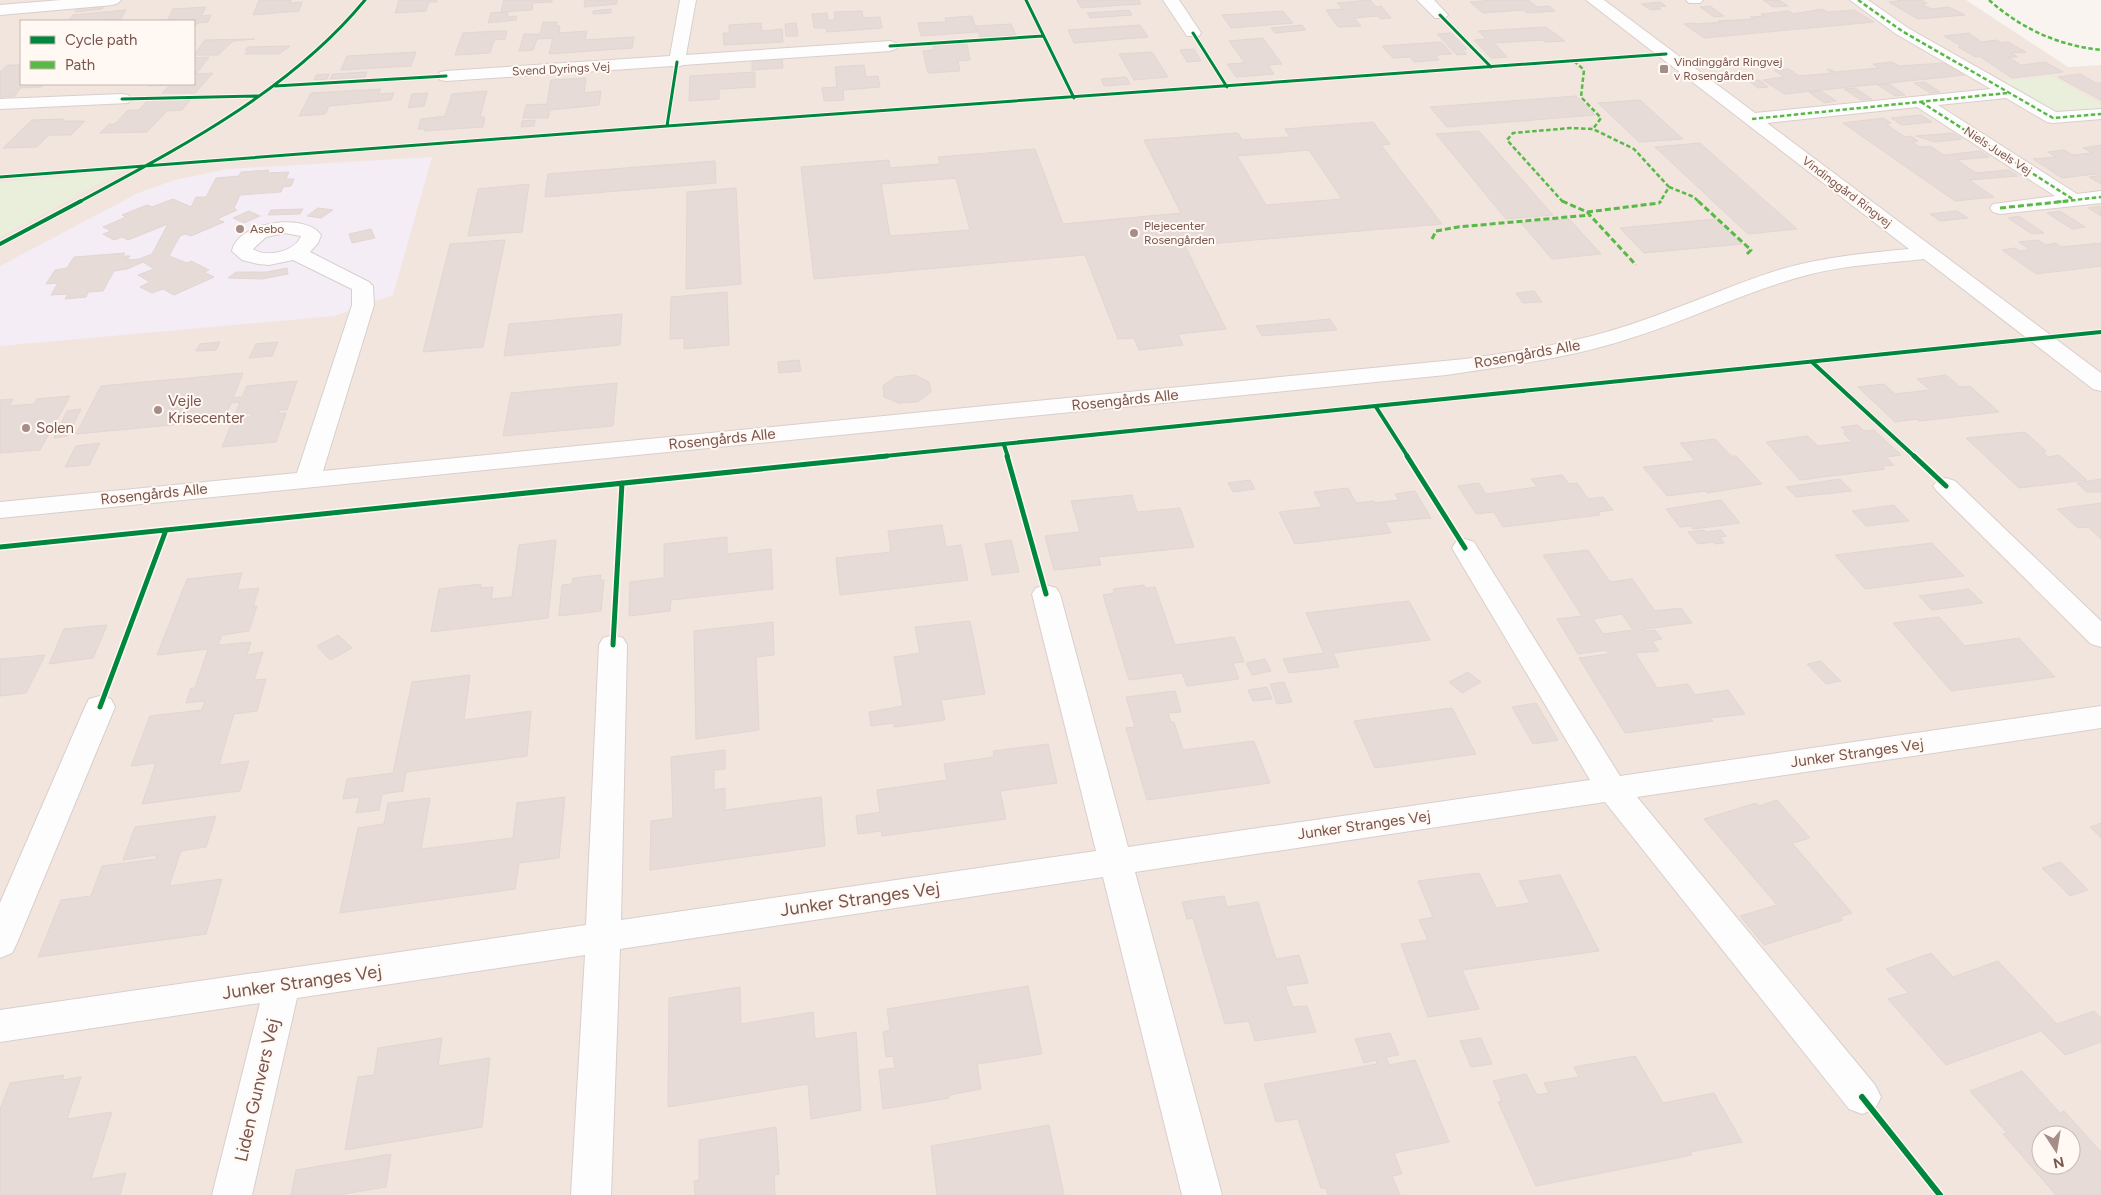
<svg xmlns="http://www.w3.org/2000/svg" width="2101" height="1195" font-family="Figtree,sans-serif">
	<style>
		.residential { fill: #f1e5de; fill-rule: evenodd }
		.education { fill: #f4edf6 }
		.green { fill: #eaefdb }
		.building { fill: #e6dbd7; stroke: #e2d6d2; fill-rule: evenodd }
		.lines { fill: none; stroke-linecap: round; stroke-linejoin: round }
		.minor-casing { stroke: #d8cfcc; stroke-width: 2 }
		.minor { fill: #fefdfd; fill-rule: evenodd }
		.quiet-far1 { stroke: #58b947; stroke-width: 2.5; stroke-dasharray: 4.5 2.5; stroke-linecap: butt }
		.quiet { stroke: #58b947; stroke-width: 3; stroke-dasharray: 6 3; stroke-linecap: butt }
		.cycleway-far3-casing { stroke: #fff8f3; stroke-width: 5 }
		.cycleway-far2-casing { stroke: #fff8f3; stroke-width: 6 }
		.cycleway-far1-casing { stroke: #fff8f3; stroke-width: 8 }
		.cycleway-casing { stroke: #fff8f3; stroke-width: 9 }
		.cycleway-far3 { stroke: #00873e; stroke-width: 3 }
		.cycleway-far2 { stroke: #00873e; stroke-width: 4 }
		.cycleway-far1 { stroke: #00873e; stroke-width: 5 }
		.cycleway { stroke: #00873e; stroke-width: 6 }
		.poi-dot { fill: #a68d87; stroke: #fff8f3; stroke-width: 2 }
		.labels { text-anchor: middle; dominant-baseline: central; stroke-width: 4; stroke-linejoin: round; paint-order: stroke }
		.far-poi-label { font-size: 12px; fill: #79554e; stroke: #fff8f3; text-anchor: start }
		.far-street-label { font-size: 12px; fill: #79554e; stroke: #fff8f3 }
		.street-label { font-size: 15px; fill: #79554e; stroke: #fff8f3 }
		.poi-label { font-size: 15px; fill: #79554e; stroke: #fff8f3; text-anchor: start }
		.near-street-label { font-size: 18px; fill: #79554e; stroke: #fff8f3 }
	</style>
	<rect width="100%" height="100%" fill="#f9f4f0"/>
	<path class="residential" d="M0,0H1966L2068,67L2101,65V1195H0ZM21,21H194V84H21ZM2041,1135H2071V1165H2041Z"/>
	<path class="education" d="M432,157L393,295L334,316L0,346V266L138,193L175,180L227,169Z"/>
	<path class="green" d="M2052,76L2101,104V109L2055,111L2040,107L1998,81Z
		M122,171L0,237V182Z"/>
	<path class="building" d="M259,0H291L290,3L302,2L299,11L253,15Z
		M399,0H437V2H429L426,11L395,13Z
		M504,0H552V2L533,3L532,10L501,12Z
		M585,0H617V4L584,7Z
		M1077,0H1139L1141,4L1081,8Z
		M1370,0L1376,7L1381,6L1391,18L1380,19L1377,16L1354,18L1361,26L1338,27L1326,10L1343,9L1337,3Z
		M1493,0H1528L1537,7L1549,6L1555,11L1527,13L1523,10L1483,13L1470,2Z
		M1763,0H1779L1788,6L1773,7Z
		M1897,0H1923H1921L1927,3L1922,4L1931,9L1949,7L1965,15L1918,19L1889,2L1899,1Z
		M1660,2L1666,6L1657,7L1661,9L1651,10L1641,4Z
		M105,4L102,9L75,12L78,6Z
		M1710,6L1724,16L1714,17L1700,7Z
		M206,7L201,16L211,15L208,22L198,23L194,26V21H167L173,9Z
		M611,9V13L593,14V11Z
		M1822,9L1827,12L1854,10L1874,22L1704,38L1684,24L1694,23L1697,24L1721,22L1718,21L1754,19L1750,17L1765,16L1761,14L1789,11L1793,14Z
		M126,10L120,20L68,21L73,15Z
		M1129,10L1132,15L1090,18L1087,13Z
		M862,11L863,18L880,17L882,28L827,32L826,28H814L812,14L827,13L828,20H835L834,12Z
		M1283,11L1293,23L1231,28L1222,15Z
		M508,12L507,17L517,16L516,20L488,23L491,13Z
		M972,16L977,32L921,36L918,23L946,22L945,18Z
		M543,22H557L556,26H560L559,33L587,31L585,40L634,37L632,48L549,54L553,38L537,39L533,50L519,51L524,34H540Z
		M761,23L762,31L782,29L783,42L724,45L723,33H729V25Z
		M796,23L798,36H786L785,24Z
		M1011,24L1016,35L980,37L976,26Z
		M1140,25L1148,37L1074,43L1068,30Z
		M1302,25L1306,30L1275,33L1271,28Z
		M1546,27L1565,41L1545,42L1543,40L1494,43L1507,57L1491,58L1474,40L1486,39L1478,31Z
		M497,31H507L505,39L494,40L490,53L455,55L463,33Z
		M1451,33L1467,49L1463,50L1467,54L1457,55L1437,34Z
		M1969,33L1981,42L1997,40L2001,43L2008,42L2026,52L2011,53L2018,57H2008L2021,65L2045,62L2063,72L2012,78L1979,56L1976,57L1958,47L1961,46L1944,36Z
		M1263,38L1282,64L1268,65L1274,74L1236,77L1227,64L1245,63L1229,41Z
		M255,39L233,41L218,55H194L205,40Z
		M1441,42L1452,54L1435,55L1439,60L1414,62L1410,57L1393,58L1382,46Z
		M967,44L970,60L958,61L960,71L928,73L923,51L934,50L933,46Z
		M290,46L279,54H245L249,50H245L248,47Z
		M1194,49L1201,61L1187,62L1180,50Z
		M416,52L411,66L341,70L347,56Z
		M1152,52L1168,77L1134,80L1119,54Z
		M209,57L196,74L213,73L195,93H162L170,85L149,86L151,84H194V58Z
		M782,58L783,68L752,70V60Z
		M1892,62L1899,66L1945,63L1965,75L1784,94L1763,80L1784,77L1774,70L1789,69L1799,76L1833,73L1827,69L1836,72L1879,68L1873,64Z
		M8,65H21V84H45L41,87L20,88L15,96L0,97V72Z
		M864,65L866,77L878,76L880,87L843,90L844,100L824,101L822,88L837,87L835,67Z
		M367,72L365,77L330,79L333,74Z
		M755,72V87L719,89V99L689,101L690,76Z
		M329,74L327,79L314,80L316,75Z
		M2080,74L2096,83H2101V100L2058,77Z
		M1126,77L1130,84L1104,86L1101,79Z
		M586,78L584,93L601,91L599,105L550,110L548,118H523L526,105L547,104L551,80Z
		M1759,80L1768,87L1758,88L1749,81Z
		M1925,82L1940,92L1930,93L1914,83Z
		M1889,84L1905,95L1895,96L1878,85Z
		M1855,88L1872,99L1861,100L1844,89Z
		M381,89L378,94L394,93L391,100L329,106L325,114L299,116L311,93Z
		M487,91L480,117H485L483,127L424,131L425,129H418L421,119L445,116L452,94Z
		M1821,91L1836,101L1824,103L1809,92Z
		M428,93L424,106L408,108L412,94Z
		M1576,96L1595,115L1447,127L1430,107Z
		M191,99L182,110L167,111L147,132L100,133L109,124H115L128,110H139L148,100Z
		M1640,100L1683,139L1639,142L1598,103Z
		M1921,115L1932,122L1902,125L1891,118Z
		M1884,118L1891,123L1886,124L1905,137L1911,136L1918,141L1912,142L1920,147L1930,146L1944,155L1980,151L1989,157L1957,160L1976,173L2009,170L2018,176L1969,180L1994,197L1955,201L1843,123Z
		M64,119L61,121H85L71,135H49L37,147L3,148L32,120Z
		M535,120L534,126L521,127L522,121Z
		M1373,122L1390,144L1381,145L1442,224L1185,246L1226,329L1178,334L1183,345L1139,350L1134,338L1118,339L1085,255L814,279L801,167L889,160L890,168L940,164L938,157L1035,149L1063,224L1181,213L1144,140L1238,133L1242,140L1290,137L1285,129ZM1309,150L1342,199L1266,205L1237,156ZM956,178L970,230L890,236L881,184Z
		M1479,131L1553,215L1506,219L1436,134Z
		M1953,133L1962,139L1935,142L1916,136Z
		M1700,143L1797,229L1748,234L1655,147Z
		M2101,145V184L2089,177L2098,176L2095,174L2062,178L2033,159L2056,157L2048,152L2064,150L2073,155L2093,153L2083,148Z
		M715,161L716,183L545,197L548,174Z
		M269,170L267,173L289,172L286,179H294L291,186L283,187L281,192L240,195L234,208L237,210L217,219L224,222L191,236L185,234L180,236L169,256L187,263L191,261L209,270L204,272L214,277L174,295L163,289L152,293L140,287L150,282L138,275L154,269L143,262L127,269L114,271L103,291L88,292L86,297L65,299L68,294L51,295L58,283L46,284L55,270L67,268L74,257L125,253L123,256H130L127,260L139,259L152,254L168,224L128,240L122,237L114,240L103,234L111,231L103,227L126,217L122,215L147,205L152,207L173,199L191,207L196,197H206L216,178L239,176L241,172Z
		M529,184L522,232L468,236L478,189Z
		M736,188L741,284L686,289L687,192Z
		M2100,206L2101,216L2088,208Z
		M318,208L333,210L321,218L307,216Z
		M303,209L300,214L268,215L271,210Z
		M249,211L260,216L244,223L233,218Z
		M1957,211L1968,218L1940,221L1930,214Z
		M2060,211L2085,227L2072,229L2047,213Z
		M2019,216L2044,233L2032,234L2008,218Z
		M1569,219L1601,254L1552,259L1521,223Z
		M1716,219L1742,244L1644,253L1620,228Z
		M371,229L375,238L352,243L349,234Z
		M505,240L483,347L423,352L450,244Z
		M2038,240L2046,245L2056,243L2061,247L2101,243V266L2036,274L2002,250L2015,248L2019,251L2030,250L2019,242Z
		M287,268L288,274L262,279L228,278L236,272H267Z
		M1534,291L1542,302L1523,303L1516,293Z
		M727,292L729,345L684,349V338L670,339L671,297Z
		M622,314L620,345L504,356L509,324Z
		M1330,319L1337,330L1262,336L1256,326Z
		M220,342L216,350L196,351L200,344Z
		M278,342L272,356L249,358L256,344Z
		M799,360L801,371L779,373L778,362Z
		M243,373L233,398L242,397L247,386L297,381L287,410H280L278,414L286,413L276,442L222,447L234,418L250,417L252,413L235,414L240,402L231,403L224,420L76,434L101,386Z
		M915,375L929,382L931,392L918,402L899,403L884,397L883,386L895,377Z
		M1946,375L1960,387L1970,386L1999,412L1919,421L1917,419L1895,422L1858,387L1884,384L1895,394L1930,390L1917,379Z
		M617,383L613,426L503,436L511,393Z
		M70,396L40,450L0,453V400L13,399L9,406L34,404L37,399Z
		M81,409L68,436L54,438L67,411Z
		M1858,425L1864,431L1874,430L1901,455L1886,457L1894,465L1882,466L1885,469L1800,480L1766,442L1808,436L1818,446L1852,442L1843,433H1847L1841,427Z
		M2025,432L2046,451L2043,452L2048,457L2059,455L2087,480L2019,488L1966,438Z
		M1715,439L1731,456H1736L1762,484L1707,493L1705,491L1667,496L1643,467L1695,461L1680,443Z
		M100,443L89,465L65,467L76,446Z
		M1562,475L1569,484L1577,483L1588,499L1603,497L1613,510L1598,512L1600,515L1503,527L1494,512L1476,514L1458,486L1479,483L1486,494L1537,487L1531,479Z
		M1840,479L1852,491L1796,497L1786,487Z
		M2101,479V492H2087L2077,483Z
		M1250,480L1255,489L1233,492L1228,483Z
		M1348,488L1356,503L1374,501L1375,503L1399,500L1395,494L1415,491L1431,518L1385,522L1391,533L1295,544L1279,512L1322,507L1314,492Z
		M1132,495L1137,512L1180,508L1194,547L1098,557L1101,565L1054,570L1045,536L1080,532L1071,501Z
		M1721,500L1740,523L1693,529L1691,526L1680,527L1666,509Z
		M2101,503V539L2088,527L2078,528L2057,509Z
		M1894,505L1909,521L1866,526L1852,511Z
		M942,525L946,547L961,545L968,580L840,595L836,558L891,552L888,531Z
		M1704,530L1706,532L1721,530L1726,536L1720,537L1724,543L1715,544L1713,542L1698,544L1688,532Z
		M727,537V554L771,549L773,589L671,600L670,611L629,616L630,582L664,578V544Z
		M556,540L548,618L431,632L439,589L481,584L480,588L493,587L491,599L512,597L519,545Z
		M1011,540L1019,572L992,575L985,544Z
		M1932,543L1964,576L1865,589L1835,555Z
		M1588,550L1610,582L1632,579L1655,611L1681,608L1692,623L1644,629L1645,631L1655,630L1662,639L1652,641L1659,651L1635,653L1657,688L1688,684L1695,695L1728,690L1745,714L1710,718L1713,721L1625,733L1579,658L1609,654L1606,650L1578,654L1557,619L1582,616L1543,555ZM1622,614L1633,630L1603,634L1593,619Z
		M242,573L237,590L259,588L253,606H257L249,631L222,635L218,645L251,642L247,655L263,652L254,680L266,679L257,711L234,714L219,765L249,761L240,791L142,804L156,763L131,766L150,716L202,710L205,701L186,703L191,688H195L208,649L157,655L187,579Z
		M601,575L600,580H604L601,611L559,616L562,585L572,584L573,578Z
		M1144,585L1145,588L1155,587L1175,645L1234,637L1244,662L1233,663L1239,679L1187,686L1182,673L1129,680L1103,595L1115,593L1113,589Z
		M1969,589L1983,603L1932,610L1919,596Z
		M1409,601L1430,640L1333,653L1339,667L1289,673L1283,659L1324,653L1306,613Z
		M1939,617L1965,646L2019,638L2055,677L1951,691L1893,623Z
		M970,621L985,694L941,700L945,720L894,727V723L871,726L869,712L903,706L894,657L920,653L915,627Z
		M773,622L774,655L756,657L759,730L696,739L694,631Z
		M107,625L93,658L49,664L64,629Z
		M338,635L352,648L330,660L317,646Z
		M45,655L26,693L0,696V659Z
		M1265,659L1271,671L1252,675L1246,663Z
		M1821,661L1841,681L1826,684L1807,664Z
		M1468,672L1481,682L1462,693L1449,682Z
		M470,675L464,720L531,711L527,756L406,772L403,791L382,794L379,810L356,813L360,797L343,799L347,779L393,773L412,682Z
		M1284,682L1292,702L1277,704L1270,684Z
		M1267,687L1272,699L1253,701L1248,690Z
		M1175,691L1181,712L1168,713L1171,722H1174L1183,750L1254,741L1270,783L1147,800L1126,728L1135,727L1126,697Z
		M1536,703L1558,740L1533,744L1512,707Z
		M1452,708L1476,754L1375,768L1354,721Z
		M1048,744L1057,783L1000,791L1006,819L882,836L881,831L858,834L856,816L880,812L877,790L947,780L944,764L994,757L993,751Z
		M725,750V769L714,770V790L725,788V810L821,797L825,846L650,870L651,821L673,818L671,757Z
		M565,797L559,858L519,863L515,889L340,913L358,828L384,824L388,803L430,798L421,849L513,838L517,803Z
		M1777,800L1810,838L1792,843L1852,913L1840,917L1843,920L1764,945L1740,916L1777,905L1704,819L1756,803L1759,806Z
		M216,816L206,847L181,851L169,886L222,879L206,934L38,957L61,900L91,896L102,866L156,859L157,855L123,860L135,827Z
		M2101,823V838L2090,827Z
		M2061,862L2088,890L2070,896L2042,868Z
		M1479,873L1496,908L1530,903L1519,881L1560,875L1599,951L1462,970L1479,1009L1428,1017L1401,944L1428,940L1419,920L1433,917L1418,881Z
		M1224,896L1227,907L1258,902L1276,959L1299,955L1308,983L1285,986L1293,1007L1307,1006L1316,1032L1255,1041L1249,1021L1225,1024L1193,918L1187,919L1182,902Z
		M1931,953L1953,977L1998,961L2057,1024L2094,1011L2101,1018V1042L2065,1055L2041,1031L1946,1065L1888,999L1908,993L1886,969Z
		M1028,986L1042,1054L977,1064L981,1089L949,1095V1098L883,1109L879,1070L895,1068L893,1056L886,1057L883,1032L890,1030L887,1009Z
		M740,987L741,1024L813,1012L815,1039L856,1032L861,1110L811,1119L808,1084L668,1107L669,998Z
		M1390,1033L1399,1055L1386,1057L1389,1065L1415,1060L1449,1142L1394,1153L1402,1174L1392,1176L1400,1195H1328L1326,1188H1321L1298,1119L1276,1122L1264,1084L1377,1064L1376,1060L1364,1063L1355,1039Z
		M442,1038L438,1066L490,1058L482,1127L345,1150L358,1077L374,1075L378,1048Z
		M1481,1038L1492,1064L1471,1067L1460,1041Z
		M1635,1056L1663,1103L1714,1093L1742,1142L1690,1152L1692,1155L1536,1186L1498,1102L1502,1101L1493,1081L1526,1074L1537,1095L1549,1093L1544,1083L1579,1077L1574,1067Z
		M2022,1071L2060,1113L2064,1111L2101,1152V1195H2056L2003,1134L2007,1133L1970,1091ZM2041,1135H2071V1165H2041Z
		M64,1075L62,1080L81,1077L67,1119L112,1112L91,1179L126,1173L120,1195H0V1109L10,1083Z
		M1049,1125L1064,1195H937L931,1146Z
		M776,1127L779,1174L774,1175L775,1195H695L694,1181L699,1180V1140Z
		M391,1154L386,1187L338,1195H291L296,1170Z"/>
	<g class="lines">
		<g class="minor-casing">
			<path id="minor" d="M61,0H121L118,3L113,5L0,15V5Z
				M680,0H696L686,55L890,41L896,43L898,46L896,49L890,51L683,65L677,67L672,66L446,81L440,80L438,76L440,72L446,71L670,56Z
				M1163,0H1179L1201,33L1199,36H1187Z
				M1417,0H1434L1448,15L1445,18H1435Z
				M1586,0H1604L1755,113L1991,89L1896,34L1850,0H1868L1908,28L2056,112L2101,109V119L2053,123L2047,122L2006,98L1938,105L2077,194L2101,191V203L2000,214L1993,212L1990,208L1993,204L2055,196L1917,107L1767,123L2101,373V391L2093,389L1924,259C1886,263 1848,265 1811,274C1748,290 1690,320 1628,339C1569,358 1507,366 1446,375L0,518V502L297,473L352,305V289L293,260L269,265L258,264L242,260L232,251C237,222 305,212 321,235L318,243L310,252L369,282L373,286L374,305L323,471L1465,359C1514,352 1563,345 1610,331C1669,314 1724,287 1782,269C1824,257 1866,253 1909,249ZM285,233L301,236C295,252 266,258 253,249L266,237Z
				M1686,0H1703L1700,3H1689Z
				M122,94L128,95L131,99L128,103L0,109V99Z
				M1946,478L1955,481L2101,621V647L2091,644L1937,491L1933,486L1937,481Z
				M1465,539L1474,542L1620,776L2101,706V728L1637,797L1875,1085L1881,1097L1875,1109L1862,1114L1849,1109L1605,802L1135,872L1222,1195H1182L1103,877L620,949L611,1195H571L585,955L297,998L252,1195H212L260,1003L0,1042V1010L586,925L599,645L603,638L613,635L623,638L627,645L621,920L1096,851L1032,594L1036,588L1046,585L1056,588L1060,594L1128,847L1590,780L1452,548L1456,542Z
				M100,696L111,699L115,707L17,943L12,953L0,958V903L85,707L89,699Z"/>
		</g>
		<use href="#minor" class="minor"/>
		<path class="quiet-far1" d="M1858,0L1902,31L2053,118L2101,114
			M1989,0C2022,29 2057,45 2101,50
			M1574,61L1584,70L1581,97L1601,118L1593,129
			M1921,102L2074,200
			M1752,119L2007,93
			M1669,187L1694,197L1699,202
			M1563,202L1507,140L1513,133L1571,128L1593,129L1634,149L1669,187L1660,202
			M2057,202L2101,197"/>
		<path class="quiet" d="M1562,201L1587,212
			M1698,201L1751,250L1747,254
			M2000,208L2068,201
			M1587,212L1636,265
			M1587,212L1659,203L1661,201
			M1432,239L1436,231L1458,227L1590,215"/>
		<g class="cycleway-far3-casing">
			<path id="cycleway-far3" d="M1026,0L1074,98
				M1440,15L1491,67
				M1193,33L1227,87
				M890,46L1043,36
				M275,86L446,76
				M122,99L258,96
				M667,126L677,62
				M0,177L667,126L1666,54
				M79,202C181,147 290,91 365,0"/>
		</g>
		<g class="cycleway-far2-casing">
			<path id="cycleway-far2" d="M0,244L81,201
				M1812,362L1915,457
				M1376,407L1408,457
				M1004,445L1008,457
				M875,457L2101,332"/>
		</g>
		<g class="cycleway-far1-casing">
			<path id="cycleway-far1" d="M1007,456L1046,594
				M1407,456L1465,548
				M1914,456L1946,486
				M0,547L887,456
				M613,645L622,483
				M100,707L166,530"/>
		</g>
		<g class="cycleway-casing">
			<path id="cycleway" d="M1862,1097L1940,1195"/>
		</g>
		<use href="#cycleway-far3" class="cycleway-far3"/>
		<use href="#cycleway-far2" class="cycleway-far2"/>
		<use href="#cycleway-far1" class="cycleway-far1"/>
		<use href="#cycleway" class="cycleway"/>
	</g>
	<g class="poi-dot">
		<rect x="1659" y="64" width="10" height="10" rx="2.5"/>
		<circle cx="240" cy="229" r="5"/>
		<circle cx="1134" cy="233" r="5"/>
		<circle cx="158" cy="410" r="5"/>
		<circle cx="26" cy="428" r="5"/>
	</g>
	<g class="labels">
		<g class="far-poi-label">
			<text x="1674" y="62">Vindinggård Ringvej<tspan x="1674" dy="14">v Rosengården</tspan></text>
			<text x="1144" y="226">Plejecenter<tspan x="1144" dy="14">Rosengården</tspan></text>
			<text x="250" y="229">Asebo</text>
		</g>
		<g class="far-street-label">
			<text transform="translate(561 69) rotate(-3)">Svend Dyrings Vej</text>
			<text transform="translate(1998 151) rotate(33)">Niels Juels Vej</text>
			<text transform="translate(1847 192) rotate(37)">Vindinggård Ringvej</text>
		</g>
		<g class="street-label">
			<text transform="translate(1527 354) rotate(-10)">Rosengårds Alle</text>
			<text transform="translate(1125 400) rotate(-6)">Rosengårds Alle</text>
			<text transform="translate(722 439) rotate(-6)">Rosengårds Alle</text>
			<text transform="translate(154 494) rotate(-6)">Rosengårds Alle</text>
			<text transform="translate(1857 753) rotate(-8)">Junker Stranges Vej</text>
			<text transform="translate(1364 825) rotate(-8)">Junker Stranges Vej</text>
		</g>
		<g class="poi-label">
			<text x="168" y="401">Vejle<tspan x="168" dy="17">Krisecenter</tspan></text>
			<text x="36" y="428">Solen</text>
		</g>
		<g class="near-street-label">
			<text transform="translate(860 899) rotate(-8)">Junker Stranges Vej</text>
			<text transform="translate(302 982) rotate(-8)">Junker Stranges Vej</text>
			<text transform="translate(257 1090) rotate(-77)">Liden Gunvers Vej</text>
		</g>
	</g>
	<rect x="20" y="20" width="175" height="65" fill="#fff8f3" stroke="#c9b7b1"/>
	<rect x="30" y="36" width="25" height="8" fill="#00873e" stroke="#c9b7b1"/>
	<text x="65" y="45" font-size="15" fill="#79554e">Cycle path</text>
	<rect x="30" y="61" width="25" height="8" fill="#58b947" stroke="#c9b7b1"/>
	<text x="65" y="70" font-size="15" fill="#79554e">Path</text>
	<g transform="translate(2056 1150) rotate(168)"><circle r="24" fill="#fff8f3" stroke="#c9b7b1"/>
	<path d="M0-4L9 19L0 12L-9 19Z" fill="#a68d87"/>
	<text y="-8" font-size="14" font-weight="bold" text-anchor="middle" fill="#79554e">N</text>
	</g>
</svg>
